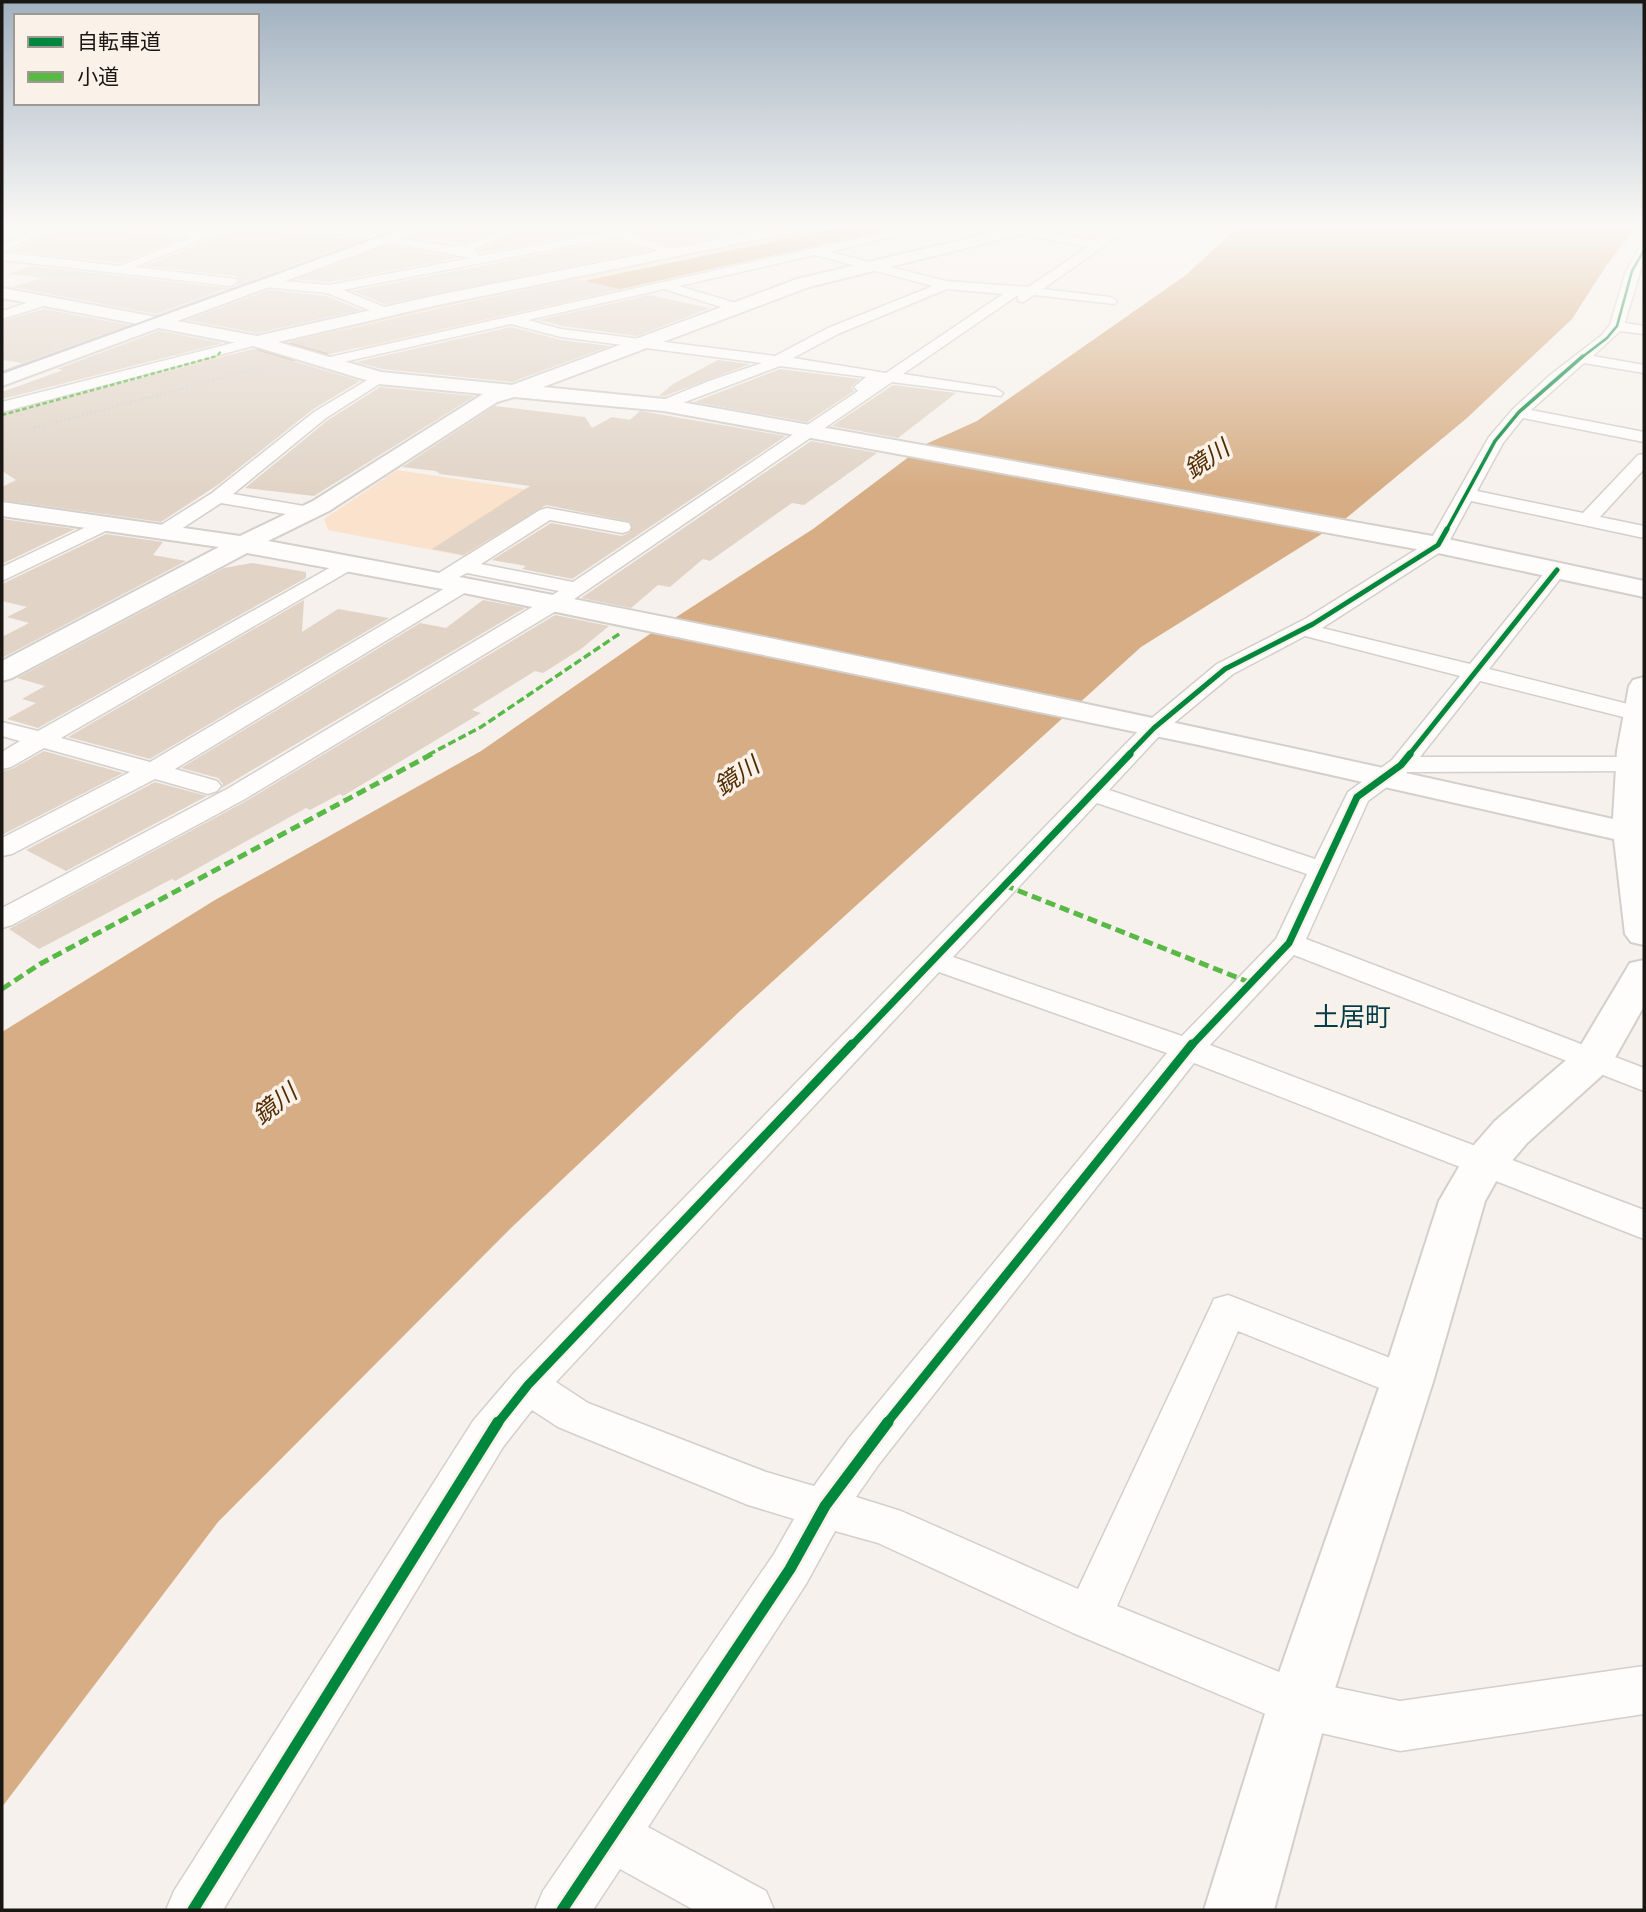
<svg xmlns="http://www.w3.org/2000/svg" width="1646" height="1912" font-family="Lato,'Noto Sans JP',sans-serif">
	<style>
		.green { fill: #fae2cc }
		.water { fill: #d6ad84 }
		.building { fill: #e1d4c7 }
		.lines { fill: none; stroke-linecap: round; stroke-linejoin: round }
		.street-casing { stroke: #d3cfcb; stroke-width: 3 }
		.secondary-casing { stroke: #d3cfcb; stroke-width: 4 }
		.highway-casing { stroke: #d3cfcb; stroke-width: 4 }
		.path { stroke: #d2d0ce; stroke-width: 2.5; stroke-dasharray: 2 2.5; stroke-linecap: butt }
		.street { fill: #fefdfc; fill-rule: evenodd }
		.secondary { fill: #fefdfc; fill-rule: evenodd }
		.highway { fill: #fefdfc; fill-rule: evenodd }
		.tram { stroke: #c3c1c0; stroke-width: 2 }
		.quiet-far2 { stroke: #58b947; stroke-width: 2.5; stroke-dasharray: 4.5 2.5; stroke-linecap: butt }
		.quiet-far1 { stroke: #58b947; stroke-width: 3.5; stroke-dasharray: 8 3.5; stroke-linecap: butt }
		.quiet { stroke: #58b947; stroke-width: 5; stroke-dasharray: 10 5; stroke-linecap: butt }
		.cycleway-far5-casing { stroke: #faf1e8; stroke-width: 4.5 }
		.cycleway-far4-casing { stroke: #faf1e8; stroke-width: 6 }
		.cycleway-far3-casing { stroke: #faf1e8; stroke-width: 9 }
		.cycleway-far2-casing { stroke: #faf1e8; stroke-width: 11 }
		.cycleway-far1-casing { stroke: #faf1e8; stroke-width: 13 }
		.cycleway-casing { stroke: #faf1e8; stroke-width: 16 }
		.cycleway-far5 { stroke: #00873e; stroke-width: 2.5 }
		.cycleway-far4 { stroke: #00873e; stroke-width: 3.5 }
		.cycleway-far3 { stroke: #00873e; stroke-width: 5 }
		.cycleway-far2 { stroke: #00873e; stroke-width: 7 }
		.cycleway-far1 { stroke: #00873e; stroke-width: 9 }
		.cycleway { stroke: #00873e; stroke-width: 11 }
		.labels { text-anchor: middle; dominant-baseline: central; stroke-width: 7; stroke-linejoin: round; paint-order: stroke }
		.water-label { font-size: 24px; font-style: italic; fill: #512c00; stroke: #faf1e8 }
		.quarter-label { font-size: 26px; fill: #003d49; stroke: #faf1e8 }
	</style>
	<rect width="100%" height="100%" fill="#f6f1ec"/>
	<path class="green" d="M825,224H854L294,341L289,339L488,292Z
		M918,224H928L362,350L356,347Z
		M1063,224H1123L1101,240L1084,241L1034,231Z
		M223,350L234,354L2,421V410Z
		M397,470L549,493L533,506L545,509L469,557L328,530L324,519Z"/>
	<path class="water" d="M856,224H915L286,363L249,351Z
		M1241,224H1639L1606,266L1572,319L1467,418L1344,520L1141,647L740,1011L511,1228L218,1522L2,1807V1032L215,900L481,751L650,634L813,529L926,444L977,421L1186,275Z"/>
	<path class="building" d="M82,224H219L204,229L127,225L128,234L181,239L120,263L12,251L45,236Z
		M330,224H406L383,232Z
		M436,224H514L464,243L410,237L432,229Z
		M536,224H635L481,253L479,250Z
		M671,224H727L728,234L671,246L640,235L668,229Z
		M241,227L247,230L361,240L237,285L239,281L236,276L145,266Z
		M616,240L649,250L385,304L352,291Z
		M389,245L457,258L329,282L297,279Z
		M30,266L228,288L156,314L12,287L43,278L9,274Z
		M576,279L621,289L330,354L288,342Z
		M269,290L326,296L361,310L257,333L187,320Z
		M649,295L710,308L637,336L562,326L539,320Z
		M44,309L128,325L22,363L2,360V321Z
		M511,327L561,340L610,346L512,382L382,369L356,362Z
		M159,331L223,343L2,399V392L63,370L57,369Z
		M253,349L360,381L312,410L219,484L161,522L2,500V487L16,480L2,471V414Z
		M718,360L750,364L665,396H659L673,384Z
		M780,369L860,379L851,387L854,391L807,422L694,402Z
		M893,385L956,393L898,438L832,426Z
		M380,387L475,396L314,496L245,488L328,420Z
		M495,406L585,417L592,428L612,417L630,420L640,411L786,436L572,579L522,569L526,566L492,560L551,523L622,536L631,532V522L546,505L463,555L432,549L530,486L440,474L436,471L402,467Z
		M811,441L877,453L804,505L792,503L710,561L703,559L670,587L658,585L631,608L581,598Z
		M2,519L75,529L2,564Z
		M106,534L163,542L153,555L186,561L2,658V637L29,623L7,617L27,607L2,601V584Z
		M252,563L306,572V578L38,728L7,719L36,703L22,699L45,686L17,678L224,568Z
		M304,600L302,632L338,609L389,618L150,759L68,737Z
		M483,600L525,608L222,788L223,784L218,778L181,768L420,623L446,628Z
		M555,615L609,626L581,649L543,673L535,671L472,710L481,713L343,796L340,794L310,810L306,808L175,881L172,879L39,949L9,929L246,801Z
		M44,751L123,773L2,835V771L12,769Z
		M155,782L207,796L66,871L26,850Z"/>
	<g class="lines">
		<g class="street-casing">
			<path id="street" d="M49,224H64L2,252V244Z
				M226,224H241L135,267L236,279L237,282L231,286L2,260V252L120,266L192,237L133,232L129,231V227L204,232Z
				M241,224C276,222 314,223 349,229C385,234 420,244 456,246C479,247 505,222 533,224L472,250L478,252L479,256L647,224H668L667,226L630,234L681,252L675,256L616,237L343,290L389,309V315L384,316L327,293L265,287L259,283L265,279L329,285L471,258L349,235L247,227Z
				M922,224H942L830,252L946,281L1028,287L1088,247L978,226L977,224H996L1096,241L1122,224H1135L1043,289L1110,297L1117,301L1115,304L1034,295L1023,302L1018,301V295L903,374L995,388L1003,393L1001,396L892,382L561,608L245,799L12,925L2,928V908L227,789L559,591L467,573L441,586L434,584L431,580L434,576L540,510L547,508L629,523L631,527L629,531L622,533L550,520L481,564L573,582L858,391L854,387L866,377L780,366L664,410L656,405L658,402L709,381L762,363L561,337L511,324L326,366L321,365L319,362L321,359ZM815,255L933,286L828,328L775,356L561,329L528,320L664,289L737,312L742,311V305L679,286ZM947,289L1003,294L886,373L793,358L838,334Z
				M1644,246C1645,265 1630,302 1625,323L1644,326V334L1620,331L1593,356L1644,365V373L1584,363L1531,410L1644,432V442L1523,418L1503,443L1477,491L1583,513L1638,455L1644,454V469L1600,517L1644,526V538L1471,501L1445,549L1322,628L1470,664L1550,566H1564L1567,570L1564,574L1489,669L1644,708V720L1639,721L1480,681L1420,757H1632L1641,759L1644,764L1641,769L1632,771L1407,772L1368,801L1306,939L1644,1068V1091L1294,955L1210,1045L1644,1210V1239L1194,1063L879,1464L856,1497L901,1511L1078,1589L1209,1310L1214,1299L1228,1295L1421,1370L1427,1382L1421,1394L1407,1399L1238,1331L1117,1606L1299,1680L1400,1701L1644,1666V1714L1400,1751L1299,1728L1073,1633L878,1543L835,1531L806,1584L648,1827L766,1891L774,1910H694L620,1869L593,1910H535L543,1891L774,1554L794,1519L748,1505L558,1427L532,1410L503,1447L223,1910H166L174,1891L473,1421L514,1373L1146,723L1217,664L1305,619L1430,541L1489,437L1513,409L1549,376L1602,335L1610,325L1626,271L1640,247ZM1305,636L1460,676L1392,760L1348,792L1315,859L1109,790L1162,733L1233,674ZM1097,803L1307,874L1276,939L1182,1036L953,957ZM939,972L1167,1053L849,1438L814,1486L766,1472L588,1403L556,1382Z
				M45,297L50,298V304L2,319V311Z
				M256,337L263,341L261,344L2,412V402Z
				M379,373L384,375L387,378L384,381L326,418L233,494L316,508L318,512L316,516L309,518L221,503L172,535H158L155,531L158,527L212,493L314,412Z
				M107,517L116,523L114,527L2,581V567Z
				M349,557L356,559L359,563L356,567L61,738L150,762L457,581H471L474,585L471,589L175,769L217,781L221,786L217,791L208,794L155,779L12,854L2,856V838L130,772L44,748L11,767L2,769V752L20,741L2,736V722L38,731Z"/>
		</g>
		<g class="secondary-casing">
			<path id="secondary" d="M794,224H821L814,228L433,306L278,342L381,372L512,385L797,279L1028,224H1052L1050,227L809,287L543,387L664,399L1438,537L1644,581V597L1438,553L664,411L514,397L497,402L329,511L268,541C719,624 1167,719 1613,819L1617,751L1629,686L1633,680L1644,677V945L1631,942L1625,934L1614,839L1199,745L464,593L247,553L12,678L2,681V661L219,547L2,516V502L240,536L313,501L483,394L379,384L253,346L2,298V288L257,336L433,296Z
				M1644,960V1006L1608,1070L1527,1143L1499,1176L1485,1201L1433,1382L1330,1704L1274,1910H1204L1268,1704L1381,1382L1439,1201L1467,1153L1495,1121L1578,1050L1630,963Z"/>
		</g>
		<g class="highway-casing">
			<path id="highway" d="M413,224H433L431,227L2,386V373Z"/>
		</g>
		<path class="path" d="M34,428L259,368"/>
		<use href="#street" class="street"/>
		<use href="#secondary" class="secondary"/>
		<use href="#highway" class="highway"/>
		<path class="tram" d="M2,373L413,224"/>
		<path class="quiet-far2" d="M2,415L217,356L222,350"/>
		<path class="quiet-far1" d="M428,755L481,727L622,632"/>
		<path class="quiet" d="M1004,885L1251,983
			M2,989L40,964L432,754"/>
		<g class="cycleway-far5-casing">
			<path id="cycleway-far5" d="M1581,358L1607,338L1617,326L1632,271L1644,250"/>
		</g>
		<g class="cycleway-far4-casing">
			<path id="cycleway-far4" d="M1446,531L1495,441L1519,412L1583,356"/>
		</g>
		<g class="cycleway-far3-casing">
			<path id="cycleway-far3" d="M1128,755L1154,728L1225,669L1313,624L1438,545L1447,529
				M1409,755L1557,570"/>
		</g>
		<g class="cycleway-far2-casing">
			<path id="cycleway-far2" d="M851,1046L1130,754
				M1191,1046L1289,943L1357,797L1401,765L1410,754"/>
		</g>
		<g class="cycleway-far1-casing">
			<path id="cycleway-far1" d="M497,1424L528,1385L852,1044
				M886,1424L1192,1044"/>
		</g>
		<g class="cycleway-casing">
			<path id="cycleway" d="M193,1910L498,1422
				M562,1910L790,1569L825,1506L888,1422"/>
		</g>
		<use href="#cycleway-far5" class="cycleway-far5"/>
		<use href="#cycleway-far4" class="cycleway-far4"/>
		<use href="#cycleway-far3" class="cycleway-far3"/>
		<use href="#cycleway-far2" class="cycleway-far2"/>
		<use href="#cycleway-far1" class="cycleway-far1"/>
		<use href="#cycleway" class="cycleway"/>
	</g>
	<linearGradient id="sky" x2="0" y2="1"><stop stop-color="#a1b1c0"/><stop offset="0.46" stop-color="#fbf9f6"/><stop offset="1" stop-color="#fbf9f6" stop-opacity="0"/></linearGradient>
	<rect width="1646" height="491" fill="url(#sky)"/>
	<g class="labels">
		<g class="water-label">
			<text transform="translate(1206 458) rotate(-34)">鏡川</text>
			<text transform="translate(736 775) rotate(-34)">鏡川</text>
			<text transform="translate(274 1103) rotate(-38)">鏡川</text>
		</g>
		<g class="quarter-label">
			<text x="1352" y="1016">土居町</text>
		</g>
	</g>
	<rect width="1646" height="1912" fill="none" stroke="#1a1613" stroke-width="7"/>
	<rect x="14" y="14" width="245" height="91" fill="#faf1e8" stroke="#a09993" stroke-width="2"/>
	<rect x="28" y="37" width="35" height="10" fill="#00873e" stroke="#a09993" stroke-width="2"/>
	<text x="77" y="49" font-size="21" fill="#1a1613">自転車道</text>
	<rect x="28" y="72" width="35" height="10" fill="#58b947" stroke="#a09993" stroke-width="2"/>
	<text x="77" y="84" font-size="21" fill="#1a1613">小道</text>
</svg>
